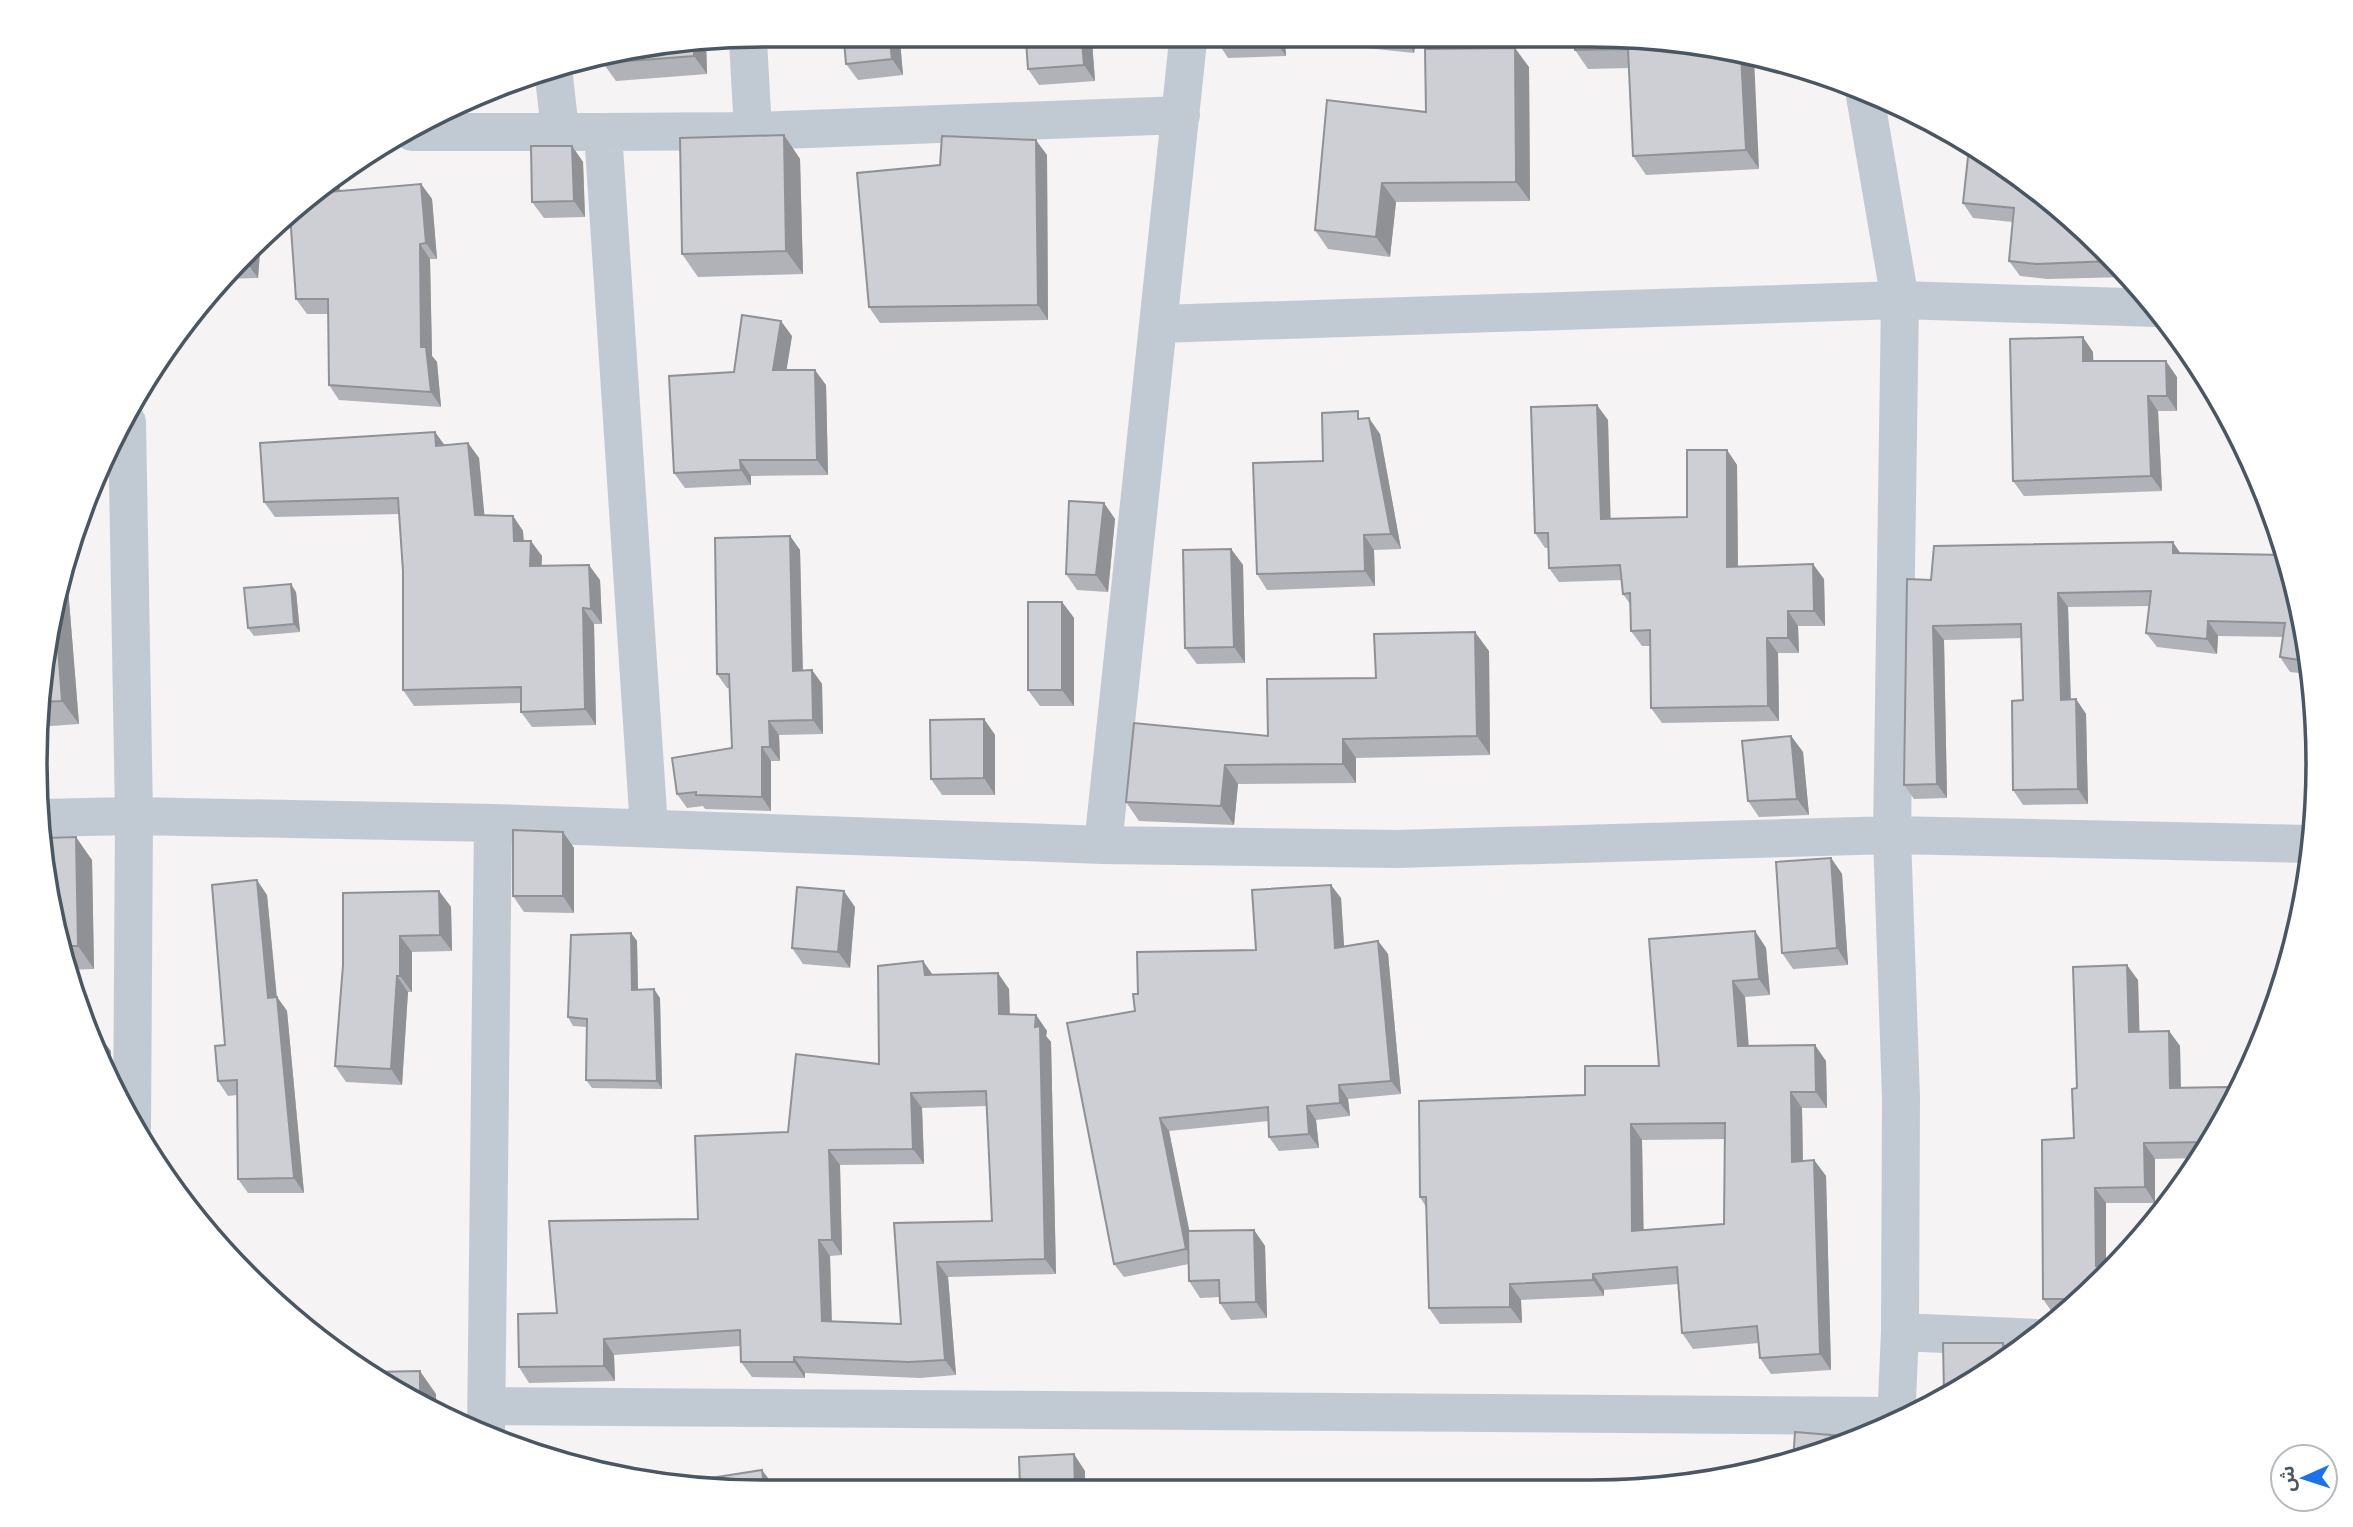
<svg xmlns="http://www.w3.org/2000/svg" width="2353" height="1527" font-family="'Archivo Narrow','Noto Sans Arabic',sans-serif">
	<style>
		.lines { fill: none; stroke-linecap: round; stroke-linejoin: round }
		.minor { stroke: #c1cad2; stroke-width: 38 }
		.wall { fill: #b0b2b7; fill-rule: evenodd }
		.shaded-wall { fill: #909195 }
		.building { fill: #cdcfd5; stroke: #909195; stroke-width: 2; fill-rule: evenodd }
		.rim { fill: none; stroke: #4a5661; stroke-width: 3.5 }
	</style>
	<rect width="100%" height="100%" fill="#f5f3f3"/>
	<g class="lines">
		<path class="minor" d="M553,68L560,130
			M753,131L1181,115
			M412,132H603
			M1159,324L1900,300L1864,90
			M127,422L134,816L132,1127
			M38,818L134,816L493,823L1103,845L1397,849L1892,835L2312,844
			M649,828L603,132L753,131L748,41
			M1103,845L1188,41
			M2037,1338L1900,1332L1901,1098L1892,835L1900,300L2157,308
			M487,1406L1897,1416
			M1896,1423L1900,1332
			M486,1434L493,823"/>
	</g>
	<path class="wall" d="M668,41H706L707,74L616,81L603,63Z
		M900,41L903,75L858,80L846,64Z
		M1092,41L1095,81L1039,85L1028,69Z
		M1217,41H1285L1286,56L1228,58Z
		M1344,41H1416L1414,53L1347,46Z
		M1685,41L1759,169L1646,175L1633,156L1629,68L1588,69L1575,50Z
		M1529,67L1530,201L1396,202L1390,257L1328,249L1315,230L1426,112Z
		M784,135L800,159L803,274L698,277L682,254Z
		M572,146L583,162L585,217L544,218L532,202Z
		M1969,148L2070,216L2127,277L2047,279L2020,276L2009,261L2013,222L1973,218L1963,203Z
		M1047,155L1048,320L880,323L869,307Z
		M338,174L339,176L340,191L421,184L432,199L437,259H430L432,356L437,362L441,407L339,400L329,385L328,314H307L296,299L290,214Z
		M261,238L258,278L222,279L249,248Z
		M792,336L786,370L826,385L828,475L751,476V485L685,488L674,473L734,372Z
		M2093,352V361L2177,377V411H2158L2162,491L2024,496L2013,481Z
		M1363,419L1380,434L1401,549L1374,550L1375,586L1267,590L1257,574Z
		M1608,420L1610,519L1687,517L1727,450L1737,465L1738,567L1824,579L1825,626H1798L1799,653H1778L1779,721L1662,723L1651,708L1650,646H1642L1631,631L1630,604L1623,594L1622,580L1559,582L1549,568V548H1545L1535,533Z
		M468,443L479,458L484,516H513L523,531L524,541L542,556L541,566L600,580L602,624H594L596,725L532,727L521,712V703L414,706L403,690V571L399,514L275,517L264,502L445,445Z
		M1104,503L1115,519L1108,592L1077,590L1066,574Z
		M790,536L800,550L803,671L812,670L822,684L823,734L779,735L780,761H771V811L705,809L703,806L687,808L677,794L732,748L730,688H727L717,674Z
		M1231,549L1243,565L1245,663L1197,664L1185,648Z
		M2181,553L2293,575L2316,716V724L2307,711L2309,674L2290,672L2280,657L2283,637L2218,636L2217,654L2157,647L2146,633L2150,606L2068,607L2071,700L2076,699L2086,714L2088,804L2023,805L2013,790L2023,700L2022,638L1944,640L1947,798L1914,799L1904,785L1931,580Z
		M60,577L68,588L79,724L37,727V715Z
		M296,592L300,632L254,636L248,628Z
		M1062,602L1074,618V706H1040L1028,690Z
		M1489,651L1490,755L1356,758V783L1238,784L1234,825L1139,821L1126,802L1268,736L1376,678Z
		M984,719L995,735V795H942L931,779Z
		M1791,736L1803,752L1809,815L1759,817L1748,801Z
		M563,832L574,848V913L524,912L513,896Z
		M41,838L92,860L94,969L67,970L60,952Z
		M1831,858L1842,874L1848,965L1793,969L1782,953Z
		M439,891L451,907L452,951L412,952V992H408L402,1085L346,1082L335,1066L343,965Z
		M267,895L277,997L287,1011L304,1193H248L238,1179L237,1095L228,1096L218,1081L225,1045Z
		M1341,898L1344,946L1378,941L1388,954L1401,1094L1348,1099L1350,1116L1316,1120L1319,1148L1279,1151L1269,1137V1121L1169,1131L1189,1231L1254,1230L1265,1246L1267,1318L1231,1320L1220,1303V1297L1200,1298L1189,1281V1264L1124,1277L1114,1264L1135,1011L1138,994L1256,950Z
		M855,907L850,968L803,964L792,948Z
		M1755,931L1766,948L1770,995L1745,997L1748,1046L1826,1061L1827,1108H1802L1803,1161L1814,1160L1826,1176L1831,1370L1771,1374L1760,1358L1759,1343L1693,1349L1682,1333L1678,1284L1604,1290V1296L1521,1300L1522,1323L1440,1324L1429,1308L1426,1207L1420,1197L1585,1095L1659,1066ZM1725,1139L1724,1224L1643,1230L1642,1140Z
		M631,933L637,941L638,990L660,998L662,1089L592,1088L586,1080V1027L573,1026L568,1017Z
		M923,961L933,975L1009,989L1010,1015H1036L1047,1031L1046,1036L1051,1042L1056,1274L948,1277L956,1375L920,1378L805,1373V1378L752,1377L741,1362L740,1346L614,1355L615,1381L529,1383L519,1367L557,1313L698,1219L788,1132L879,1064ZM987,1106L992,1221L894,1223L901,1324L832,1321L830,1256L842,1255L840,1165L924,1164L922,1108Z
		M2138,980L2139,1031H2169L2180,1046L2181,1088L2220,1128L2199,1158L2155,1159V1203H2106V1266H2113L2061,1315H2054L2043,1299L2074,1138L2077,1088Z"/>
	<path class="shaded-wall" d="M694,41H706L707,74L694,56Z
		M890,41H900L903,75L892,59Z
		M1082,41H1092L1095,81L1084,65Z
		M1275,41H1285L1286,56Z
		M1407,41H1416L1414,53Z
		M1515,48L1529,67L1530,201L1516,182Z
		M1741,54L1754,57L1759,169L1746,150Z
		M784,135L800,159L803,274L786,251Z
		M1036,140L1047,155L1048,320L1038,305Z
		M572,146L583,162L585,217L574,201Z
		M338,174L339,176L340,207L329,192V182Z
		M1382,183L1396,202L1390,257L1376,237Z
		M421,184L432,199L437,259L426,243Z
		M261,238L258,278L247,263L248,248Z
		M420,244L430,259L432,356L437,362L441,407L431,392L421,347Z
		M781,321L792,336L784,386L773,370Z
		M2083,337L2093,352L2094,377L2083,361Z
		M2166,361L2177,377V411L2167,396Z
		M815,370L826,385L828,475L817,460Z
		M2148,396L2158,411L2162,491L2151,476Z
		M1597,405L1608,420L1611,533L1601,519Z
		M1369,418L1380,434L1401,549L1391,534Z
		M435,432L446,447L436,446Z
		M468,443L479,458L486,531L475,515Z
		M1727,450L1737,465L1738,582L1727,567Z
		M740,460L751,476V485L741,470Z
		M1104,503L1115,519L1108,592L1096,575Z
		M513,516L523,531L524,557L514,541Z
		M1364,535L1374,550L1375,586L1365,571Z
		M790,536L800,550L803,685L793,671Z
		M531,541L542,556L541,581L530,566Z
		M2173,542L2183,557L2173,553Z
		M1231,549L1243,565L1245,663L1234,647Z
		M1813,564L1824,579L1825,626L1814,611Z
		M589,565L600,580L602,624L591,609Z
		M60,577L68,588L79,724L62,701L55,606Z
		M291,584L296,592L300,632L294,624Z
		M2058,593L2068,607L2071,714L2061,700Z
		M1062,602L1074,618V706L1062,690Z
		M583,608L594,624L596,725L585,709Z
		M1788,611L1798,626L1799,653L1788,638Z
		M2208,621L2218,636L2217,654L2207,639Z
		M1933,626L1944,640L1947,798L1937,784Z
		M1475,632L1489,651L1490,755L1477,736Z
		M1767,638L1778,653L1779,721L1768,706Z
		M812,670L822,684L823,734L813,720Z
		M2076,699L2086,714L2088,804L2078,789Z
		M984,719L995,735V795L984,778Z
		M769,721L779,735L780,761L770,747Z
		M1791,736L1803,752L1809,815L1797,799Z
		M1343,739L1356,758V783L1343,764Z
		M762,747L771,761V811L762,797Z
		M1225,765L1238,784L1234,825L1221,806Z
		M563,832L574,848V913L563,896Z
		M76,837L92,860L94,969L78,946Z
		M1831,858L1842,874L1848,965L1837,948Z
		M257,880L267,895L278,1012L268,998Z
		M1331,885L1341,898L1345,961L1335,948Z
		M439,891L451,907L452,951L440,935Z
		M844,891L855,907L850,968L838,952Z
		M1755,931L1766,948L1770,995L1759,979Z
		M631,933L637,941L638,998L632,990Z
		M400,936L412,952V992L400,976Z
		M1378,941L1388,954L1401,1094L1391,1081Z
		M923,961L934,977L925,975Z
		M2127,965L2138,980L2140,1047L2129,1032Z
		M998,973L1009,989L1010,1030L999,1014Z
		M397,976L408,992L402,1085L391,1069Z
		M1733,981L1745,997L1750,1062L1738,1046Z
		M654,989L660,998L662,1089L657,1081Z
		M277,997L287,1011L304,1193L294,1178Z
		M1036,1015L1047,1031L1046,1036L1051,1042L1056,1274L1045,1259Z
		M2169,1031L2180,1046L2181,1103L2170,1088Z
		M99,1035L111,1051L110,1074L99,1047Z
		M1815,1045L1826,1061L1827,1108L1816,1092Z
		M1339,1085L1348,1099L1350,1116L1340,1103Z
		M2228,1087L2234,1097L2228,1111Z
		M1791,1092L1802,1108L1803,1178L1792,1162Z
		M911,1093L922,1108L924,1164L913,1149Z
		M1307,1106L1316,1120L1319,1148L1309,1134Z
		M1160,1118L1169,1131L1196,1263L1186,1249Z
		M1631,1124L1642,1140L1644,1247L1632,1231Z
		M2144,1143L2155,1159V1203L2145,1187Z
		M829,1150L840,1165L842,1255L832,1240Z
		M1814,1160L1826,1176L1831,1370L1820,1354Z
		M2095,1188L2106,1203V1273L2096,1266Z
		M1254,1230L1265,1246L1267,1318L1256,1302Z
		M819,1240L830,1256L832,1336L822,1321Z
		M937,1262L948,1277L956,1375L945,1360Z
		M1593,1274L1604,1290V1296L1593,1280Z
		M1510,1284L1521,1300L1522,1323L1510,1307Z
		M604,1339L614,1355L615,1381L604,1366Z
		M2003,1343L2012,1355L2004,1360Z
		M794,1357L805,1373V1378L794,1362Z
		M420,1371L436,1394V1413L420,1402Z
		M1074,1454L1085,1471V1488H1075Z
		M762,1470L774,1486H764Z"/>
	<path class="building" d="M668,41H694V56L603,63V56Z
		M844,41H890L892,59L846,64Z
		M1026,41H1082L1084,65L1028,69Z
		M1575,41H1685L1741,54L1746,150L1633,156L1628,49L1575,50Z
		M1515,48L1516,182L1382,183L1376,237L1315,230L1327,100L1426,112L1425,49Z
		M784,135L786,251L682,254L680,138Z
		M942,136L1036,140L1038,305L869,307L857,173L940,165Z
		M531,146H572L574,201L532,202Z
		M1969,148L2070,216L2112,261L2036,264L2009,261L2014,208L1963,203Z
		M329,182V192L421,184L426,243L420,244L421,347H426L431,392L329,385L328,299H296L290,214Z
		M248,248L247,263H236Z
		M742,315L781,321L773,370H815L817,460H740L741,470L674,473L669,376L734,372Z
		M2083,337V361H2166L2167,396H2148L2151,476L2013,481L2010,339Z
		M1597,405L1601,519L1687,517V450H1727V567L1813,564L1814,611H1788V638H1767L1768,706L1651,708L1650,630L1631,631L1630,593L1623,594L1620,565L1549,568L1548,533H1535L1531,407Z
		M1358,411V419L1369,418L1391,534L1364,535L1365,571L1257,574L1253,463L1323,461L1322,413Z
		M435,432L436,446L468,443L475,515L513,516L514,541H531L530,566L589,565L591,609L583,608L585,709L521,712V687L403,690V571L398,498L264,502L260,443Z
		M1069,501L1104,503L1096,575L1066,574Z
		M790,536L793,671L812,670L813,720L769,721L770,747H762V797L696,795V792L677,794L672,758L732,748L729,674H717L715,538Z
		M2173,542V553L2286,555L2293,575L2307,661L2280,657L2285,623L2208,621L2207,639L2146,633L2151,591L2058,593L2061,700L2076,699L2078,789L2013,790L2012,701L2023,700L2021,624L1933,626L1937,784L1904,785L1907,579L1931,580L1934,546Z
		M1231,549L1234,647L1185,648L1183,550Z
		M291,584L294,624L248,628L244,588Z
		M1028,602H1062V690H1028Z
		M55,606L62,701L39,702Z
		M1475,632L1477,736L1343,739V764L1225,765L1221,806L1126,802L1134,723L1268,736L1267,679L1376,678L1374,634Z
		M2309,669L2316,711H2307Z
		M984,719V778L931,779L930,720Z
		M1791,736L1797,799L1748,801L1742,741Z
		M513,830L563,832V896H513Z
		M76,837L78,946H59L41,838Z
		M1831,858L1837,948L1782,953L1776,862Z
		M257,880L268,998L277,997L294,1178L238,1179L237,1080L218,1081L215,1046L225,1045L212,885Z
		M1331,885L1335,948L1378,941L1391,1081L1339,1085L1340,1103L1307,1106L1309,1134L1269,1137L1268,1107L1160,1118L1186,1249L1114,1264L1067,1023L1135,1011L1133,994H1138L1137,952L1256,950L1252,890Z
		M797,887L844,891L838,952L792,948Z
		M439,891L440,935L400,936V976H397L391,1069L335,1066L343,965V893Z
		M1755,931L1759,979L1733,981L1738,1046L1815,1045L1816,1092H1791L1792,1162L1814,1160L1820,1354L1760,1358L1757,1326L1682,1333L1677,1267L1593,1274V1280L1510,1284V1307L1429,1308L1426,1197H1420L1419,1101L1585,1095V1066H1659L1649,939ZM1725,1123L1724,1224L1632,1231L1631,1124Z
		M631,933L632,990L654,989L657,1081L586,1080L587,1019L568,1017L571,935Z
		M923,961L925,975L998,973L999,1014L1036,1015L1035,1027L1040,1026L1045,1259L937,1262L945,1360L909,1362L794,1357V1362H741L740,1330L604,1339V1366L519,1367L518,1314L557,1313L549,1221L698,1219L695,1136L788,1132L796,1054L879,1064L878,966ZM986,1091L992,1221L894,1223L901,1324L822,1321L819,1240H832L829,1150L913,1149L911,1093Z
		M2127,965L2129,1032L2169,1031L2170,1088L2228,1087V1111L2220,1128L2210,1142L2144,1143L2145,1187L2095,1188L2096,1266H2113L2078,1299H2043L2042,1140L2074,1138L2072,1089L2077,1088L2073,967Z
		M94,1035H99V1047Z
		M1254,1230L1256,1302L1220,1303L1219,1280L1189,1281L1188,1231Z
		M1943,1343H2003L2004,1360L1948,1394H1944Z
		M420,1371V1402L374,1372Z
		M1795,1432L1843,1436V1443L1793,1461Z
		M1074,1454L1075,1488L1020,1487L1019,1457Z
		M762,1470L764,1486H705L704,1479Z"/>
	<path d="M0 0H2353V1527H0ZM763 47H1590A716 716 0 0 1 2306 763V764A716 716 0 0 1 1590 1480H763A716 716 0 0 1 47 764V763A716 716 0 0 1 763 47Z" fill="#fff" fill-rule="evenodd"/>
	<path class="rim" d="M763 47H1590A716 716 0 0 1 2306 763V764A716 716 0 0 1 1590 1480H763A716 716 0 0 1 47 764V763A716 716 0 0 1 763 47Z"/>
	<g transform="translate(2304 1478) rotate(267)"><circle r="33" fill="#ffffff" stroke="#b7bbc0" stroke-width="2"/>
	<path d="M0-5L12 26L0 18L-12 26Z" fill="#1a73e8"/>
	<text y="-10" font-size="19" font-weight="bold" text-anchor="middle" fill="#4a5661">ش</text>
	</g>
</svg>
